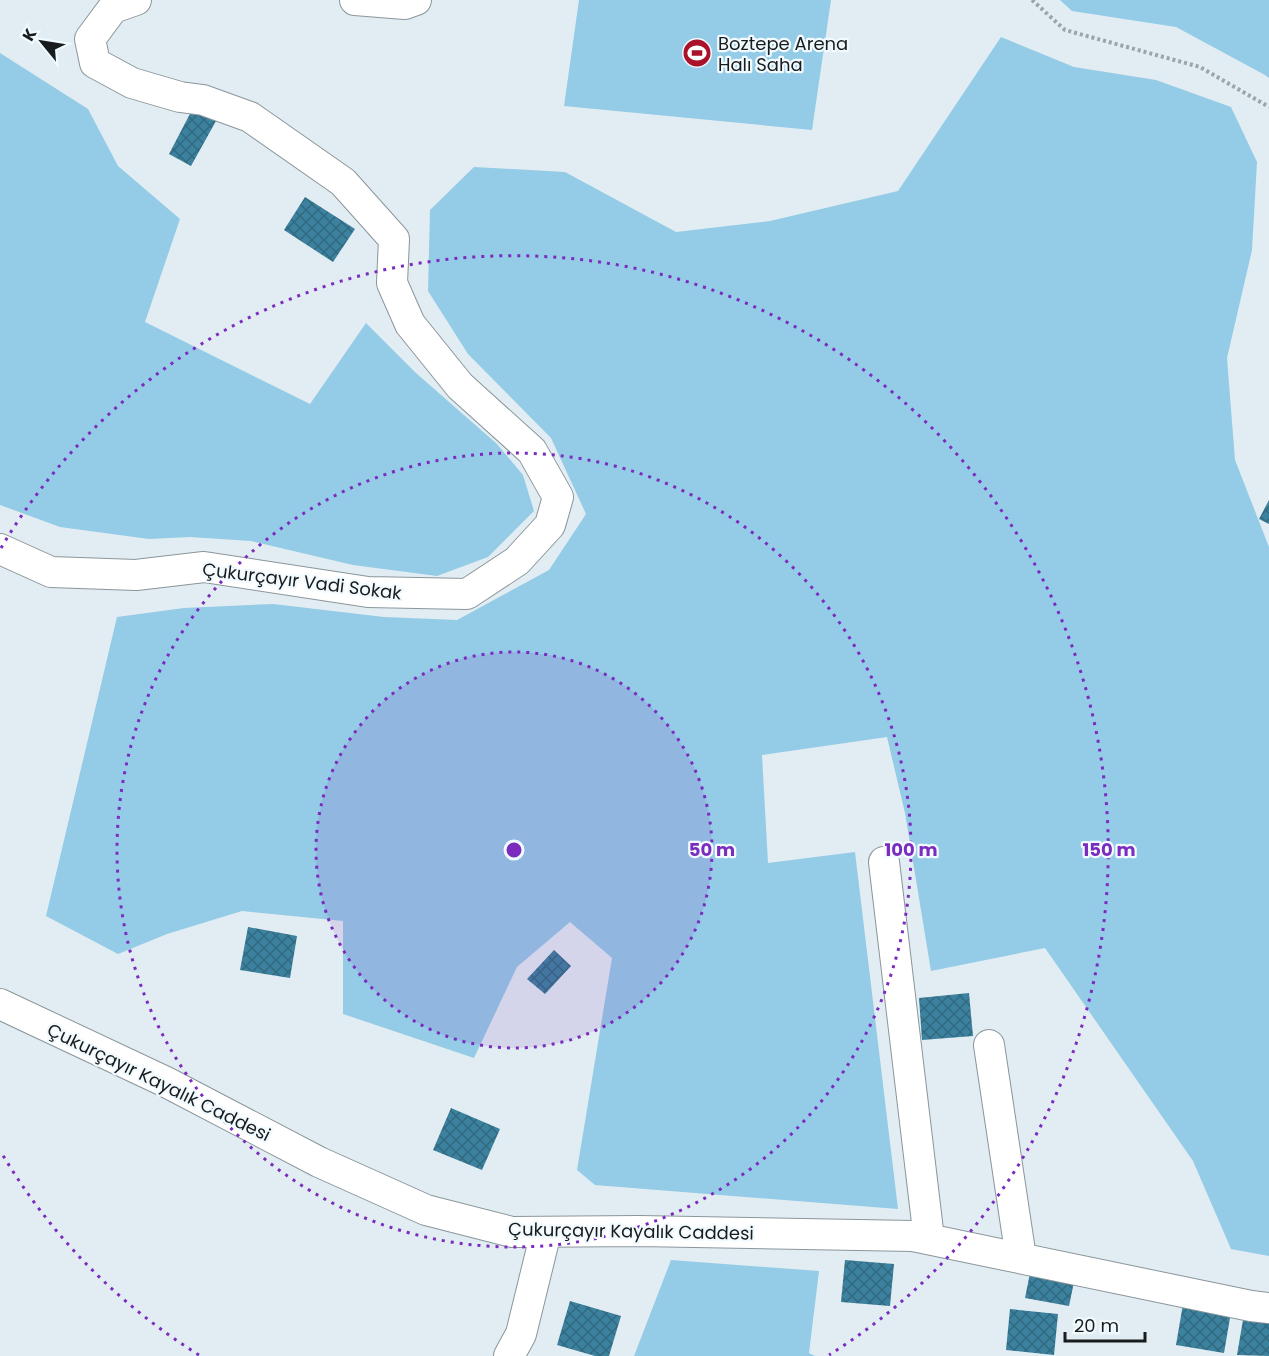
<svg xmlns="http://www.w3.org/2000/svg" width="1269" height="1356" font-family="Poppins,sans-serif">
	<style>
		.garden { fill: #94cbe6 }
		.building { fill: url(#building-cross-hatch) }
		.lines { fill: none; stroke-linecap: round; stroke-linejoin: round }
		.minor-casing { stroke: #8b969b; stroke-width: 32 }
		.path { stroke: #9ba4a8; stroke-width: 4; stroke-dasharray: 3 3; stroke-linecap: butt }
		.minor { stroke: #fff; stroke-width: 30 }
		.ring { fill: none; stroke: #7b2cbf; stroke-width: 3; stroke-dasharray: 3 6 }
		.labels { text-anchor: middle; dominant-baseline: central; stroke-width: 4.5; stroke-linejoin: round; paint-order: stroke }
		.poi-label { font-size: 18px; fill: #181c1e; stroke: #f1fafe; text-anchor: start }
		.street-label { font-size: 18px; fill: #181c1e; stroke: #f1fafe }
		.centre { fill: #7b2cbf; stroke: #f1fafe; stroke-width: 3 }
		.ring-label { font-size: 18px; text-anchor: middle; font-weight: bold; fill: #7b2cbf; stroke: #f1fafe; stroke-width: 4.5; stroke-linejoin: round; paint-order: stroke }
	</style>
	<defs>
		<pattern id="building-cross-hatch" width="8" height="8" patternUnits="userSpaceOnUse" patternTransform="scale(1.5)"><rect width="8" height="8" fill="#3c819e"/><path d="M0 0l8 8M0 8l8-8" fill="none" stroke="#316980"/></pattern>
	</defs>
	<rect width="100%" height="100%" fill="#e1edf2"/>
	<path class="garden" d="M579,0H831L812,130L564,106Z
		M1060,0H1269V78L1265,75L1176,27L1072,11Z
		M1001,37L1074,67L1156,80L1231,107L1257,162L1252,250L1227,358L1235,460L1269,547V1256L1231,1249L1193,1161L1045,948L931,971L905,813L887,737L762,755L768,863L855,852L898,1209L595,1185L577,1170L612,958L570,922L517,967L474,1058L343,1014V921L242,911L167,934L118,954L46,916L117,617L184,608L273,604L384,617L457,620L549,570L586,514L551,438L468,354L428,291L430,210L474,167L565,172L676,232L770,221L898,191Z
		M0,53L88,109L118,166L180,219L145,322L310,404L366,323L416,373L497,444L523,475L534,511L488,557L437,576L353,565L251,541L190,537L149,539L60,527L0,505Z
		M671,1260L819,1271L809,1353L815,1356H634Z"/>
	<path class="building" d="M193,108L216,121L191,166L169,154Z
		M305,197L355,229L333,262L284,230Z
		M1269,500V524L1259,519Z
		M248,927L297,936L290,978L240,970Z
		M554,950L571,966L545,994L527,979Z
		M969,993L973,1036L922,1040L919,998Z
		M451,1108L500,1129L482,1170L433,1150Z
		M845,1260L894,1264L890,1306L841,1302Z
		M1030,1273L1074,1282L1069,1306L1025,1298Z
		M570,1301L621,1316L609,1356H595L557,1345Z
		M1183,1304L1231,1312L1224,1353L1176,1345Z
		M1010,1309L1058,1314L1054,1355L1006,1350Z
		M1244,1314L1269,1318V1356L1237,1355Z"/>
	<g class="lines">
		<g class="minor-casing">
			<path id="minor" d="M355,0L405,4L416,0
				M0,549L51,572L136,575L204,567L368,592L467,594L517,561L550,525L558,497L532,451L460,386L410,324L392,283L394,239L343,182L250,117L203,100L180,97L132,83L95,63L90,39L113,8L136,0
				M884,862L929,1239
				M0,1004L166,1082L319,1162L426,1210L512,1232L639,1231L913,1236L1251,1306L1269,1308
				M989,1045L1021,1258
				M509,1356L521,1334L546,1232"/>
		</g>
		<path class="path" d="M1032,0L1065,30L1200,67L1269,107"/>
		<use href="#minor" class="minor"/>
	</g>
	<circle cx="514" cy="850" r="198" fill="#7b2cbf" fill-opacity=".12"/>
	<g class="ring">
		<circle cx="514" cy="850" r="198"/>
		<circle cx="514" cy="850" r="397"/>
		<path d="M199 1355A595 595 0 0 1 1 1152M1 548A595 595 0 1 1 829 1355"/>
	</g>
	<defs>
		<g id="stadium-disc" transform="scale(1.5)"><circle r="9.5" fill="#a91229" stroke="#f1fafe"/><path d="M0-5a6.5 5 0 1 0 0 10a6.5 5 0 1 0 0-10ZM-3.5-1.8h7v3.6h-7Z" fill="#fff"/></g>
	</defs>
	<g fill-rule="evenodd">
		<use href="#stadium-disc" x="697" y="53"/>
	</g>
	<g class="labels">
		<g class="poi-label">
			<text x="718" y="43">Boztepe Arena<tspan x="718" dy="21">Halı Saha</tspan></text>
		</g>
		<g class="street-label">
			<text transform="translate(302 581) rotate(7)">Çukurçayır Vadi Sokak</text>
			<text transform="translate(159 1082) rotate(26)">Çukurçayır Kayalık Caddesi</text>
			<text transform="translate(631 1231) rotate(1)">Çukurçayır Kayalık Caddesi</text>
		</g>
	</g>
	<circle cx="514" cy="850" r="9" class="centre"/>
	<g class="ring-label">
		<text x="712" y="856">50 m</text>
		<text x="911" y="856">100 m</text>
		<text x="1109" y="856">150 m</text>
	</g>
	<g transform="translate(42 42) rotate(300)" stroke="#f1fafe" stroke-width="4.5" paint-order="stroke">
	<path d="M0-4.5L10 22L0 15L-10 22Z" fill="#181c1e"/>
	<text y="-9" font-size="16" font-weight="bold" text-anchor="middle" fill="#181c1e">K</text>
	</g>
	<path d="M1065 1332v9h80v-9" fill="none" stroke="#181c1e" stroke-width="3"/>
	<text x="1074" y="1332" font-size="18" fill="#181c1e" stroke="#f1fafe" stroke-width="4.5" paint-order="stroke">20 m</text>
</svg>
